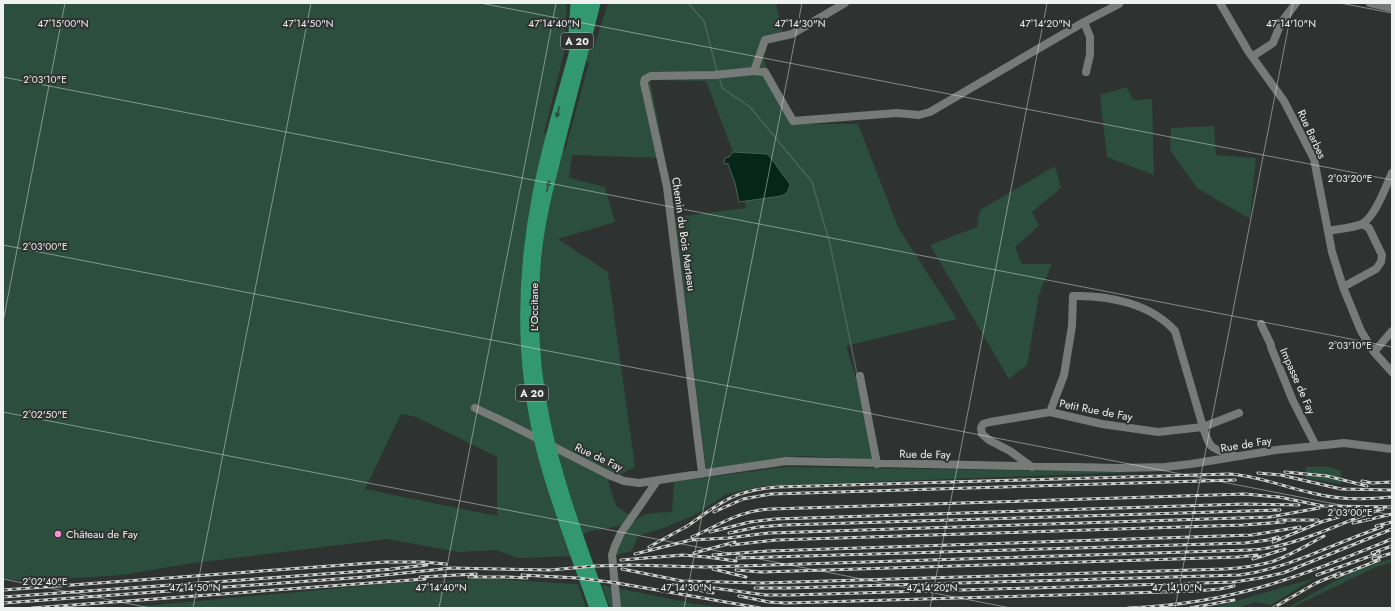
<svg xmlns="http://www.w3.org/2000/svg" width="1395" height="611" font-family="Jost,sans-serif">
	<style>
		.green { fill: #2c4e3e; fill-rule: evenodd }
		.water { fill: #052619; stroke: #4b635a }
		.lines { fill: none; stroke-linecap: round; stroke-linejoin: round }
		.stream { stroke: #4b635a; stroke-width: 1.5 }
		.minor { stroke: #767b79; stroke-width: 8 }
		.highway { stroke: #319870; stroke-width: 11 }
		.rail-casing { stroke: #cdd0ce; stroke-width: 3 }
		.rail { stroke: #2e3230; stroke-width: 1.5; stroke-dasharray: 4.5; stroke-linecap: butt }
		.oneway { fill: #2f4c40 }
		.ticks { fill: none; stroke: #eff2f0; stroke-width: 1; stroke-opacity: 0.45 }
		.poi-dot { fill: #f790ce; stroke: #2e3230; stroke-width: 1.5 }
		.labels { text-anchor: middle; dominant-baseline: central; stroke-width: 4; stroke-linejoin: round; paint-order: stroke }
		.shield { fill: #2e3230; stroke: #b5b8b6; stroke-width: 1 }
		.shield-label { font-size: 10px; font-weight: bold; fill: #eff2f0 }
		.street-label { font-size: 11px; fill: #eff2f0; stroke: #2e3230 }
		.poi-label { font-size: 11px; fill: #eff2f0; stroke: #2e3230; text-anchor: start }
		.ticks-label { font-size: 10px; text-anchor: middle; fill: #eff2f0; stroke: #2e3230; stroke-width: 4; stroke-linejoin: round; paint-order: stroke }
	</style>
	<rect width="100%" height="100%" fill="#2e3230"/>
	<path class="green" d="M3,3H567L565,36L594,47L608,3H776L783,34L769,42L763,58L791,124H858L898,227L957,319L846,346L881,460L803,456L785,457L706,469L675,217L746,208L733,152L706,81L650,80L665,158L572,155L569,178L605,187L615,222L558,239L608,272L635,467L608,481L616,506L631,516L625,525L586,532L571,556L518,558L496,550L459,552L387,539L186,564L122,575L34,581L3,579ZM565,49L589,63L565,150L544,133ZM401,414L416,417L497,457V516L365,489Z
		M1127,87L1133,100L1152,99L1154,175L1107,157L1100,95Z
		M1214,126L1216,155L1256,158L1250,219L1197,188L1170,150L1171,128Z
		M1055,166L1061,188L1032,212L1039,226L1015,247L1022,264H1052L1039,294L1027,365L1009,379L930,245L977,227L980,210Z
		M785,467L1137,472L763,486L727,494L693,516L663,528L638,536L632,551L616,555C620,543 631,519 644,515C652,512 663,513 672,512L674,482Z
		M1306,467H1328L1341,471V484L1306,478Z
		M1392,559V562L1376,567L1291,608H1288C1320,589 1355,568 1392,559Z
		M1315,578L1271,605L1255,602L1237,608H1212Z
		M491,579L578,584L586,608H122L395,583Z
		M602,585L695,604L727,608H610Z"/>
	<path class="water" d="M733,152L768,154L790,184C789,190 787,194 781,196L739,202L735,183L728,164L724,163L725,158L729,157Z"/>
	<g class="lines">
		<path class="stream" d="M688,3L704,21L717,71
			M719,77L722,88L750,107L812,182L830,244L857,374"/>
		<path class="minor" d="M1220,3L1248,51L1284,101L1314,159L1332,252L1343,287L1361,331L1374,352L1392,372
			M1370,3L1392,8
			M1084,22L1090,37V55L1086,72
			M1253,56L1273,43L1281,23L1296,3
			M754,71L765,40L792,34L845,3
			M1328,231C1338,229 1353,228 1362,224C1375,217 1386,186 1392,173
			M1343,287L1376,269L1381,262L1382,255L1369,228L1362,224
			M1261,324L1271,345V347L1293,401L1316,446
			M1374,352L1392,331
			M860,376L877,464
			M475,408L509,424L609,475L624,481L639,483L786,461L1119,468L1165,467L1191,464L1276,450L1335,444L1344,443L1392,449
			M1050,412L1064,375L1072,326L1073,296C1109,295 1151,304 1175,331L1203,427L1239,413
			M1032,467L1010,451L989,440L982,434L981,428L983,424L990,422L1050,412L1102,424L1158,432L1203,427C1211,453 1212,447 1235,456
			M702,473L667,187L644,83L645,79L651,76L714,75L754,71L765,72L793,121L897,113L919,115L930,112L1084,22L1119,4
			M617,608L612,555L615,546L621,533L657,481"/>
		<path class="highway" d="M587,3C573,67 550,129 538,194C521,280 521,369 543,454C557,506 577,557 595,608
			M595,3C583,52 570,100 558,148C548,187 538,225 535,265C531,318 534,372 545,423C558,486 582,547 603,608
			M574,32L576,3"/>
		<g class="rail-casing">
			<path id="rail" d="M1285,472L1327,476L1367,486
				M1258,473L1281,475L1341,489L1392,490
				M1362,481L1372,483L1392,482
				M714,512L743,499L771,494L1235,480
				M1278,520H1318
				M1367,520L1392,514
				M1353,523L1372,519
				M1376,526L1392,522
				M686,527C720,503 733,490 778,487L1230,474C1259,476 1284,487 1312,493C1339,500 1365,500 1392,497
				M710,532L750,522L775,519L1244,504L1299,505
				M729,533L758,527L784,525L1280,510
				M692,537C722,524 737,511 771,509L1245,494L1279,497L1323,506L1392,507
				M1273,542L1321,522L1339,517
				M731,545L776,540L1243,525L1284,522
				M649,547L689,525
				M694,553L735,542
				M1372,553L1392,546
				M635,554L691,540L728,538L769,533L1270,517L1319,508
				M713,555L768,551L1252,535L1300,527
				M737,558L1245,543L1268,540L1278,537
				M1253,559L1285,549
				M1373,559L1392,553
				M621,560L683,555L707,557L736,561
				M391,569L427,565
				M622,569L682,581L762,583L1225,569C1241,568 1256,566 1271,562C1290,556 1307,545 1324,536
				M713,569L746,577
				M736,570L761,572L1238,557L1257,555
				M522,575L578,578L617,583L760,608
				M1317,575L1379,553
				M420,577L476,574
				M469,577H506L527,578
				M1336,577L1379,560
				M672,585L713,593
				M706,587L766,595H791L1234,582L1260,578L1283,573L1392,529
				M755,588H787L1240,575C1291,568 1334,543 1382,527
				M3,590L385,562H424L446,564
				M739,596L769,602L786,603L1196,591L1220,589L1234,586
				M3,597L394,569
				M3,603L365,577L452,568L550,570L595,566L629,565L704,567L1250,550C1272,549 1295,542 1316,534C1339,526 1360,515 1383,509
				M32,608L425,579
				M1128,608C1179,606 1232,597 1281,581C1319,569 1355,554 1392,539
				M1190,608L1234,600
				M1273,608L1316,583L1340,573"/>
		</g>
		<use href="#rail" class="rail"/>
	</g>
	<defs><path id="oneway-solid" d="M-6-.8H1V-3.2L6.5 0L1 3.2V.8H-6Z"/></defs>
	<g class="oneway">
		<use href="#oneway-solid" transform="translate(558 112) rotate(105)"/>
		<use href="#oneway-solid" transform="translate(548 186) rotate(-76)"/>
	</g>
	<path class="ticks" d="M480,3L1392,180M1340,3L1392,13M3,77L1392,347M3,245L1392,515M3,322L65,3M3,412L1011,608M3,579L151,608M193,608L311,3M439,608L556,3M684,608L802,3M930,608L1047,3M1175,608L1293,3"/>
	<circle class="poi-dot" cx="58" cy="534" r="4"/>
	<g class="labels">
		<g class="shield">
			<rect x="561" y="33" width="32" height="16" rx="3"/>
			<rect x="516" y="385" width="32" height="16" rx="3"/>
		</g>
		<g class="shield-label">
			<text x="577" y="41">A 20</text>
			<text x="532" y="393">A 20</text>
		</g>
		<g class="street-label">
			<text transform="translate(1312 134) rotate(65)">Rue Barbes</text>
			<text transform="translate(684 234) rotate(82)">Chemin du Bois Marteau</text>
			<text transform="translate(534 307) rotate(-90)">L'Occitane</text>
			<text transform="translate(1298 381) rotate(66)">Impasse de Fay</text>
			<text transform="translate(1096 410) rotate(11)">Petit Rue de Fay</text>
			<text transform="translate(1246 444) rotate(-9)">Rue de Fay</text>
			<text transform="translate(925 454) rotate(1)">Rue de Fay</text>
			<text transform="translate(599 457) rotate(25)">Rue de Fay</text>
		</g>
		<g class="poi-label">
			<text x="66" y="534">Château de Fay</text>
		</g>
	</g>
	<g class="ticks-label">
		<text x="63" y="27">47°15'00"N</text>
		<text x="308" y="27">47°14'50"N</text>
		<text x="554" y="27">47°14'40"N</text>
		<text x="800" y="27">47°14'30"N</text>
		<text x="1045" y="27">47°14'20"N</text>
		<text x="1291" y="27">47°14'10"N</text>
		<text x="45" y="83">2°03'10"E</text>
		<text x="1350" y="182">2°03'20"E</text>
		<text x="45" y="250">2°03'00"E</text>
		<text x="1350" y="349">2°03'10"E</text>
		<text x="45" y="418">2°02'50"E</text>
		<text x="1350" y="516">2°03'00"E</text>
		<text x="45" y="585">2°02'40"E</text>
		<text x="195" y="591">47°14'50"N</text>
		<text x="441" y="591">47°14'40"N</text>
		<text x="686" y="591">47°14'30"N</text>
		<text x="932" y="591">47°14'20"N</text>
		<text x="1177" y="591">47°14'10"N</text>
	</g>
	<rect width="1395" height="611" fill="none" stroke="#eff2f0" stroke-width="8"/>
</svg>
